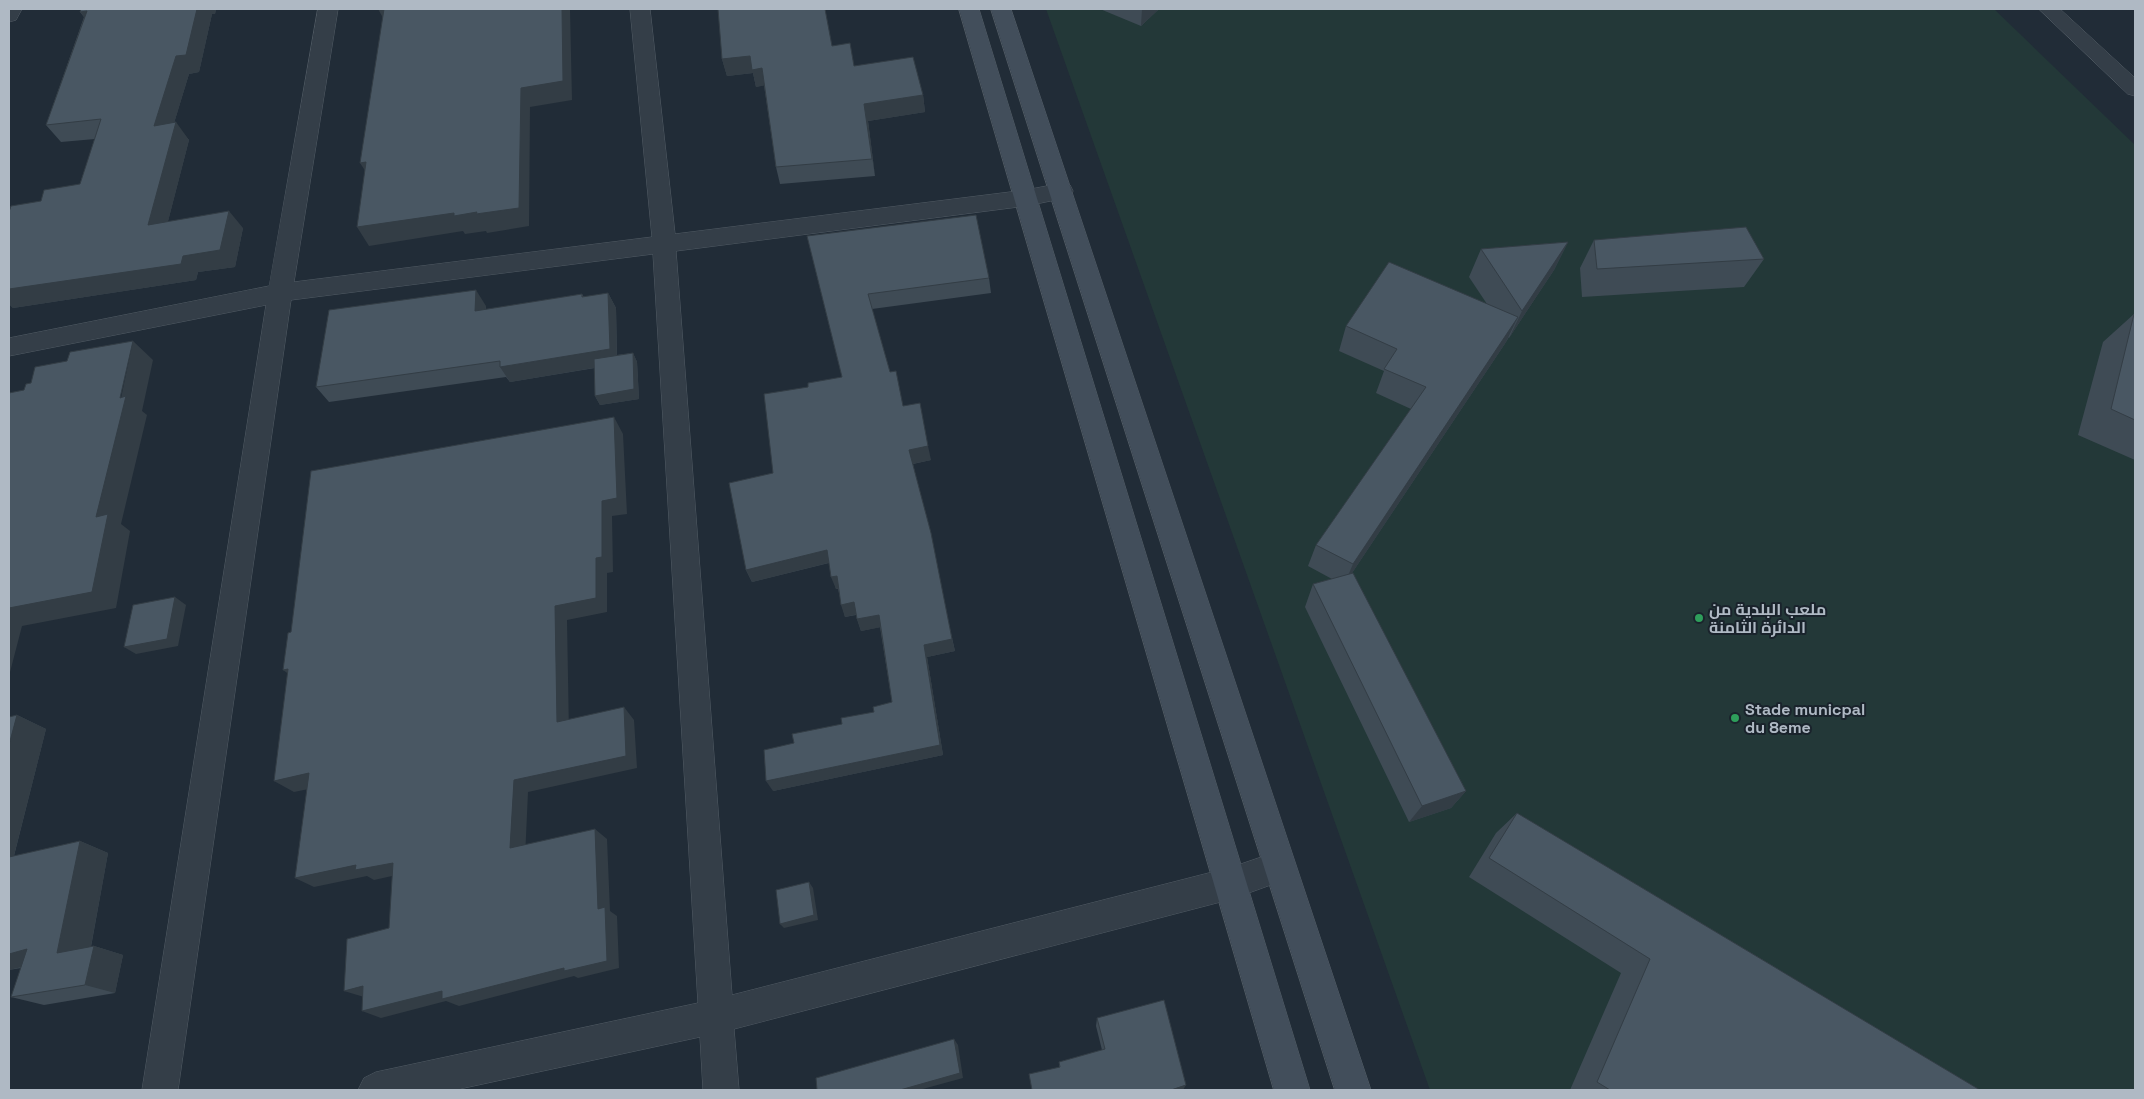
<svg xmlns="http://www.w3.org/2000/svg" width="2144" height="1099" font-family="'Space Grotesk',Cairo,sans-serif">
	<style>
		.green { fill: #233838 }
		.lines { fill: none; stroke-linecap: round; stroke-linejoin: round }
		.street-casing { stroke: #525c65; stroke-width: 1 }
		.secondary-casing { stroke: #525c65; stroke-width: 1 }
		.street { fill: #343e48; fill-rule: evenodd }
		.secondary { fill: #424e5b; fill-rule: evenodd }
		.wall { fill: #3f4b55 }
		.shaded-wall { fill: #333d45 }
		.building { fill: #495763; stroke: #333d45 }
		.leisure-dot { fill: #2e9e5b; stroke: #1a232c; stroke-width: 2 }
		.labels { text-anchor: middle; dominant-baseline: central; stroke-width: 4; stroke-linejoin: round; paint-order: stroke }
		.poi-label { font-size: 16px; font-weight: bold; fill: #afb9c4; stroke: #1a232c; text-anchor: start }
	</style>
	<rect width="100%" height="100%" fill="#212c37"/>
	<path class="green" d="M1046,9H1994L2135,145V1090H1430Z"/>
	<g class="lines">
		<g class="street-casing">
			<path id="street" d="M9,9H22L16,20L9,22Z
				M318,9H338L294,282L652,237L630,9H650L675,234L1026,190L1062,183L1070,185L1073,191L1070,197L1026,206L676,251L732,995L1232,867L1279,851L1290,856L1295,867L1290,878L1232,899L734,1029L739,1090H703L700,1037L455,1090H358L364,1078L376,1072L698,1003L653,254L291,300L178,1090H142L266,305L9,356V338L269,286Z
				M2039,9H2060L2135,78V96L2128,94Z"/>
		</g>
		<g class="secondary-casing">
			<path id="secondary" d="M959,9H979L1310,1090H1274Z
				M991,9H1011L1371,1090H1335Z"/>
		</g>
		<use href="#street" class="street"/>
		<use href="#secondary" class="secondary"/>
	</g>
	<path class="wall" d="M81,9H216L215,14H212L199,72L189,74L174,123L189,140L168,221L243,228L235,267L198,272L196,280L13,308L9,304V212L41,201L80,184L95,139L61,142L46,125L84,17L80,12Z
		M1100,9H1159L1141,26Z
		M832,46L854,66L923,95L925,112L868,121L875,176L780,184L776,167L764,85L756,87L753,73L727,76L722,59Z
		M807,236L989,278L991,293L872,309L890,372L903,406L931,460L913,464L955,651L927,657L943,755L773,791L794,743L842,724L874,712L892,702L880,627L861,631L857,619L856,615L845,617L838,589H836L829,563L752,582L746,570L773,473L808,387L842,377Z
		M1594,240L1764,259L1744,287L1582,297L1580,268Z
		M1568,242L1554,270L1509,338V337L1506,342L1352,573L1466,791L1451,808L1409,822L1305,607L1313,584L1332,579L1308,566L1316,545L1411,409L1376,393L1384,371L1339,351L1346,326L1487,304L1469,277L1481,249Z
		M608,293L616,308L617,355L633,353L637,362L639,399L600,405L595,396V368L510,382L506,377L329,402L316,387L486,306V310L582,294L584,297Z
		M2134,314L2135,315V460L2078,435L2103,342Z
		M17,715L46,729L14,856L80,841L108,853L91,947L94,946L123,955L115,993L44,1005L11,997L21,968L9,970Z
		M1517,813L1980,1090H1570L1621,973L1469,877L1496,833Z
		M1097,1018L1186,1085L1059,1067V1062L1102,1050L1096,1026Z"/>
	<path class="shaded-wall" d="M197,9H216L215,14H212L199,72L189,74L168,143L154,126L176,56Z
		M378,9H387V25Z
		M562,9H570L572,100L530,107L529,226L487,233L486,231L465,234L463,231L369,246L357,227L521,88Z
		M1142,9H1159L1141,26Z
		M87,11L94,29L80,12Z
		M750,56L762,68L767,85L756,87L753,73L727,76L722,59Z
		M923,95L925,112L868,121L875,176L864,104Z
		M176,122L189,140L163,241L148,225Z
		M366,162L372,181L360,163Z
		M229,211L243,228L235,267L198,272L196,280L13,308L9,304V289L183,256Z
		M1568,242L1554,270L1509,338L1522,311Z
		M476,290L486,306L484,326L475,311Z
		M608,293L616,308L617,364L510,382L500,367Z
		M1518,317L1506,342L1344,585L1353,564Z
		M133,341L153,360L142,411L147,415L121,524L130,531L116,608L22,626L9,676V608L96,517Z
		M633,353L637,362L639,399L600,405L595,396Z
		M614,417L623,434L627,514L612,516L613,572L607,573V612L567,620L569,734L557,722L555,606L596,558L602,501Z
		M928,446L931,460L912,464L909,450Z
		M827,550L832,562L752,582L746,570Z
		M837,576L841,588L836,589L831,577Z
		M175,597L186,605L178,646L136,654L124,647Z
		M854,602L858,614L845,617L841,605Z
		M879,615L882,627L861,631L857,619Z
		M952,639L955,651L927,657L943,755L773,791L766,781L940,745L924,645Z
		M288,669L301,683L283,670Z
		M624,707L634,720L637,768L528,792L525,858L510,848L514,780Z
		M17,715L46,729L9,875V745Z
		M309,773L328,785L294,792L274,781Z
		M1466,791L1451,808L1409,822L1422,806Z
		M595,829L607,839L610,911L617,916L619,968L578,978L574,976L459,1006L446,1001L381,1018L362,1011L598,909Z
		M80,841L108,853L88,962L57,953Z
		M393,863L410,872L374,880L367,876L314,887L295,878L356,865Z
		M809,882L813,888L818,920L784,928L780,924Z
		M94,946L123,955L115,993L85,985Z
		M27,949L58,958L9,970V954Z
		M363,986L364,997L344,991Z
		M954,1039L958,1045L963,1078L919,1090H900Z
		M1186,1085L1183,1090H1171Z"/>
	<path class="building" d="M81,9H197L186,55L176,56L154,126L176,122L148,225L229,211L220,250L183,256L181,264L9,289V212L11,206L41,201L44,190L80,184L101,119L46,125L87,11L80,12Z
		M384,9H562L563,81L521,88L519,208L476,214L477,212L454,216V213L357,227L366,162L360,163Z
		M718,9H825L832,46L850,43L854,66L913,57L923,95L864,104L872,159L776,167L762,68L752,70L750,56L722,59Z
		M976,215L989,278L868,294L890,372L896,371L903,406L920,403L928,446L909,450L931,533L952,639L924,645L940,745L766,781L764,750L794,743L792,734L842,724L841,718L874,712L873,707L892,702L879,615L857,619L854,602L841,605L837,576L831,577L827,550L746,570L729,483L773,473L764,394L808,387V383L842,377L807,236Z
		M1746,227L1764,259L1597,269L1594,240Z
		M1568,242L1522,311L1481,249Z
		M1389,262L1518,317L1353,564L1316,545L1426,387L1384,369L1397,349L1346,326Z
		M476,290L475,311L582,294V297L608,293L610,349L500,367V361L316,387L329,310Z
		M2134,314L2135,315V420L2111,409Z
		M133,341L120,398L126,396L96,517L108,514L92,592L9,608V393L24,390L26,384L31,383L35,367L67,361L70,352Z
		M633,353L634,389L595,396L594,359Z
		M614,417L617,498L602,501V557L596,558V598L555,606L557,722L624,707L626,756L514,780L510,848L595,829L598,909L605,907L607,961L564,971V968L442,999V991L362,1011L363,986L344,991L347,939L389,928L393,863L355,870L356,865L295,878L309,773L274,781L288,669L283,670L288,633L291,632L311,471Z
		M1353,573L1466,791L1422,806L1313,584Z
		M175,597L167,639L124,647L133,605Z
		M17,715L9,745V717Z
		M1517,813L1980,1090H1610L1597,1082L1650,959L1489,858Z
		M80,841L57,953L94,946L85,985L11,997L27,949L9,954V857Z
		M809,882L814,915L780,924L776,890Z
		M1164,1000L1186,1085L1171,1090H1032L1029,1074L1060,1067L1059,1062L1105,1049L1097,1018Z
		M954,1039L960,1073L900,1090H817L816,1078Z"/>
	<g class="leisure-dot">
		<circle cx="1699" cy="618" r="5"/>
		<circle cx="1735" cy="718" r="5"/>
	</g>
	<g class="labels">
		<g class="poi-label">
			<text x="1709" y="609">ملعب البلدية من<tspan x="1709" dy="18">الدائرة الثامنة</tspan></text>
			<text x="1745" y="709">Stade municpal<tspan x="1745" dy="18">du 8eme</tspan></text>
		</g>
	</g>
	<rect width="2144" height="1099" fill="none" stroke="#afb9c4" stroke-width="20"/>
</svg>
